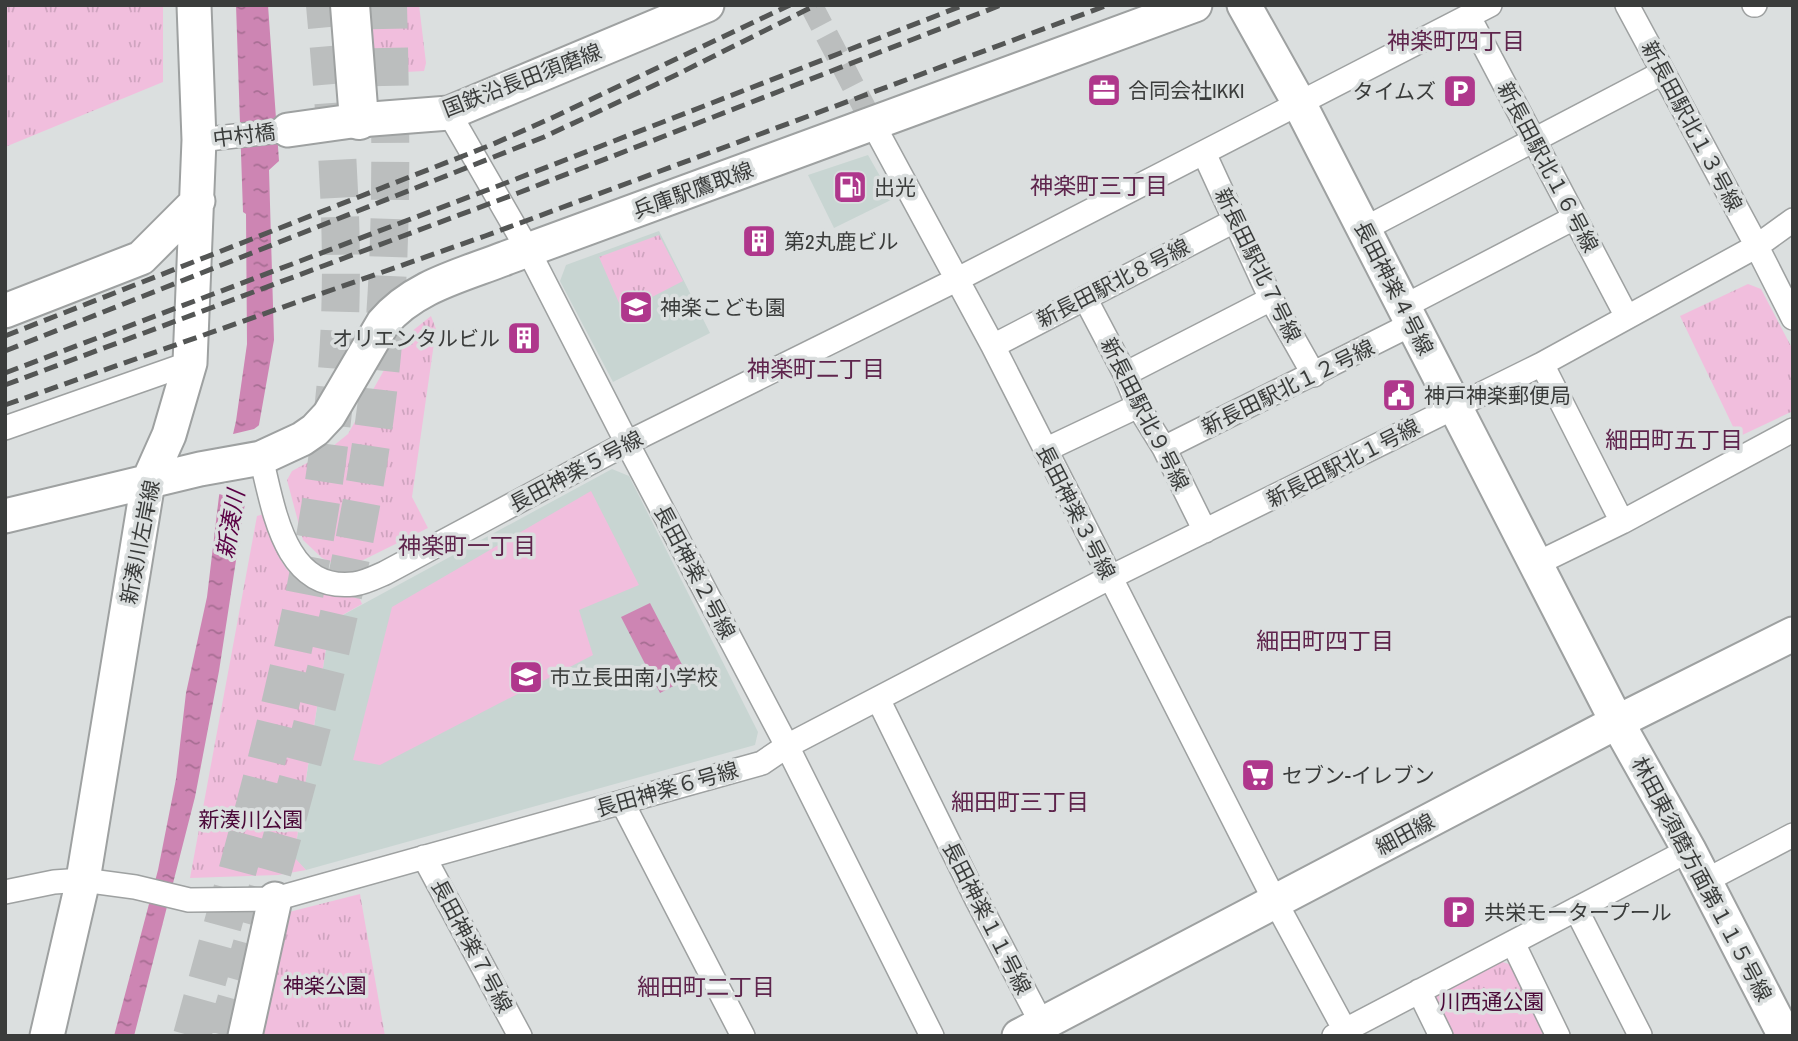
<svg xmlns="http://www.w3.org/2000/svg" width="1798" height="1041" font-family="'Archivo Narrow','Noto Sans JP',sans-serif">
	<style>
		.built { fill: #c8d5d2 }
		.grass { fill: url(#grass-tufts) }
		.garden { fill: #f1bedd }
		.water { fill: url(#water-ripples) }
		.pier { fill: #dbdfdf }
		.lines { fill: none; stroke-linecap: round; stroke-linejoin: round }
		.street-tunnel { stroke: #bbbebe; stroke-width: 23; stroke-dasharray: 23 11; stroke-linecap: butt }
		.highway-tunnel { stroke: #bbbebe; stroke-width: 38; stroke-dasharray: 38 19; stroke-linecap: butt }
		.street-casing { stroke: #9ea1a1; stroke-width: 26 }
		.secondary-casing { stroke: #9ea1a1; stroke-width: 37 }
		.highway-casing { stroke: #9ea1a1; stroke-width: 42 }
		.street { stroke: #fff; stroke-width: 23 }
		.secondary { stroke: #fff; stroke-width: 33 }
		.highway { stroke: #fff; stroke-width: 38 }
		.rail { stroke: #545655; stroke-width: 5; stroke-dasharray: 14 7; stroke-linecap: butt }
		.labels { text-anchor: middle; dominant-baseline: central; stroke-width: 7; stroke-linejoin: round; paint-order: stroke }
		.street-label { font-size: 21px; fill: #3a3c3b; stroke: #dbdfdf }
		.poi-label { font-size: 21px; fill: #3a3c3b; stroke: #dbdfdf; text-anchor: start }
		.park-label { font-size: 21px; fill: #4b0a39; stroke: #dbdfdf }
		.neighbourhood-label { font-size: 23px; fill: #5f254d; stroke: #dbdfdf }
		.water-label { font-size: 23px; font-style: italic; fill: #5a0044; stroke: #dbdfdf }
	</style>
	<defs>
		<pattern id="grass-tufts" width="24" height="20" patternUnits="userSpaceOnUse" patternTransform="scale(1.75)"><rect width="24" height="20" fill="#f1bedd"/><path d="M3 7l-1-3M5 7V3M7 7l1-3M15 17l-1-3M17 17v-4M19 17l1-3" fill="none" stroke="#cfa4bf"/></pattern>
		<pattern id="water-ripples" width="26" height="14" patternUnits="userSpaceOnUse" patternTransform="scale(1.75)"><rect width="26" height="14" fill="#cd85b3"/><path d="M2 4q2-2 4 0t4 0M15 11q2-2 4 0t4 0" fill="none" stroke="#a76e93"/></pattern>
	</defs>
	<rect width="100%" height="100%" fill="#dbdfdf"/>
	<path class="built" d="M868,155L893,199L834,228L808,175Z
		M659,231L710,333L613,382L560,281L566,265Z
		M612,469L629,476L758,732L755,745L306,870L294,858L330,622Z"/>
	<path class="grass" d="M5,5H163V82L5,147Z
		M361,5H419L426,63L424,71L369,74Z
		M659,235L683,281L623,312L599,257Z
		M1748,284L1761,289L1793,350V411L1738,437L1680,316Z
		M431,316L436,329L412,497L428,528L355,564H335L322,558L303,540L287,480L292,471L322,455L348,434L401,340Z
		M264,514C278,570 297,598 358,595L362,604L330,622L294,857L306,870L278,875L190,878L257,516Z
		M360,894L385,1036H261L289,912Z
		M1496,960L1512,965L1547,1036H1450L1434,1004L1438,989Z"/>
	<path class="garden" d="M591,491L639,585L579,610L593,655L380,765L353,760L392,607Z"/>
	<path class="water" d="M236,5H268L279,161L269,170L274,340L243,515L219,671L195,797L134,1036H114L158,870L176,779L186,693L207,597L219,496L236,421L247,344L246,214L243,212Z
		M650,603L689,678L660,693L621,617Z"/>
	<path class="pier" d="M262,423L248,503L216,493L229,435L254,429Z"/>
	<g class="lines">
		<path class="street-tunnel" d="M811,5L873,124"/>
		<path class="highway-tunnel" d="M192,1036C252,817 318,597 337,370C347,248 336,127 325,5
			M226,1036C287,818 358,590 381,365C393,245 391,125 388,5"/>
		<g class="street-casing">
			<path id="street" d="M1627,5L1752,237L1793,318
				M1754,5H1755
				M1469,17L1627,317
				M449,113L528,250L627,443L787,746L932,1036
				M873,124L993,346L1276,903L1348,1036
				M199,140L288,130
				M1204,153L1271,299L1314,375
				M1364,229L1662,73
				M1085,298L1125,374L1138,406L1164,448L1205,531
				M1403,307L1574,218
				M993,346L1234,221
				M1542,364L1622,522
				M1125,374L1271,299
				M5,428L190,363
				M1164,448L1412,324
				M1045,450L1138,406
				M261,458C274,509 284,592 354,584C364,583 376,577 385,573L627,443L956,280L1490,5
				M1536,564L1622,522L1793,430
				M878,699L977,900L1042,1024
				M622,802L743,1036
				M424,857L520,1036
				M1705,881L1793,835
				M5,892L54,882L83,880L135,887L189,900L275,899L762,763L787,746L1109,578L1542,364L1757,246L1793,220
				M1576,909L1640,1035L1638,1036
				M1513,943L1558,1036
				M1419,991L1441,1036
				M1334,1036L1689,850"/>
		</g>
		<g class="secondary-casing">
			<path id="secondary" d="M1244,5L1299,103L1617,722L1689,850L1785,1036
				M288,130L359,120L449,113L707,5
				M5,311L141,258L198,201
				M5,516L200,469L261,458L302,439L315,430L329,415L383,323C414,286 463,275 506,258L1195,5
				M47,1036L83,880L148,482L169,435L190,363L199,140L194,5
				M245,1036L275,899
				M1019,1036L1617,722L1793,634"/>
		</g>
		<g class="highway-casing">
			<path id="highway" d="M350,5L359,120"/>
		</g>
		<use href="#street" class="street"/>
		<use href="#secondary" class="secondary"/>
		<use href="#highway" class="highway"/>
		<path class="rail" d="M5,336L491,145L556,116L790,5
			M5,351L544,137L678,74L816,5
			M5,373L511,181L964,5
			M5,385L518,193L1001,5
			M5,405L485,236L1108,5"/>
	</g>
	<defs>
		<g id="office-square" transform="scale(1.75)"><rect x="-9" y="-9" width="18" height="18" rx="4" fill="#af378c" stroke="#dbdfdf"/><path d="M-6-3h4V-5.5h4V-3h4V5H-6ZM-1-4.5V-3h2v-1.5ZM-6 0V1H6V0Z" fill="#fff"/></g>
		<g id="parking-square" transform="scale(1.75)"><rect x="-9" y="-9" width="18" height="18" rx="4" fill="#af378c" stroke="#dbdfdf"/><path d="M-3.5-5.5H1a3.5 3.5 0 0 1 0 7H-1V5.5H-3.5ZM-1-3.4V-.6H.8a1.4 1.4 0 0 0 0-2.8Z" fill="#fff"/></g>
		<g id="fuel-square" transform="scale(1.75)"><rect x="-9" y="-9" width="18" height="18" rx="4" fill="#af378c" stroke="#dbdfdf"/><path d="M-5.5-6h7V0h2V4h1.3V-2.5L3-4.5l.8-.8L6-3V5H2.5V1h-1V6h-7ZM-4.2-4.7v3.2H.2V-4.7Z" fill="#fff"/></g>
		<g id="building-square" transform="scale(1.75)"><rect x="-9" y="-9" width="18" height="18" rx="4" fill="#af378c" stroke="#dbdfdf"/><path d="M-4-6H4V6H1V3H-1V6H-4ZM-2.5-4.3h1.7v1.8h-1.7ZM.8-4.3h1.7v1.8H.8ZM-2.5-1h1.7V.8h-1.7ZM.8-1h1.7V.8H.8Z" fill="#fff"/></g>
		<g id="school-square" transform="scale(1.75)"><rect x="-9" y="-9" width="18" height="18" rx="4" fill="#af378c" stroke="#dbdfdf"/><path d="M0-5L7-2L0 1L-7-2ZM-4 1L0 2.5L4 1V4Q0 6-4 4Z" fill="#fff"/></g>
		<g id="civic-square" transform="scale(1.75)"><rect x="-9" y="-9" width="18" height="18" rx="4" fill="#af378c" stroke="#dbdfdf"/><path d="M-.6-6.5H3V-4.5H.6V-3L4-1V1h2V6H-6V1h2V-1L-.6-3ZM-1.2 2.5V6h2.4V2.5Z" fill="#fff"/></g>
		<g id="supermarket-square" transform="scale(1.75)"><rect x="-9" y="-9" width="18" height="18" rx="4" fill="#af378c" stroke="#dbdfdf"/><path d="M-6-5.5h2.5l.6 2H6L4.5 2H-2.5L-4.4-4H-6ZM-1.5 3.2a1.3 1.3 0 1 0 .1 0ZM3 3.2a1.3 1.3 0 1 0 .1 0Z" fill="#fff"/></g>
	</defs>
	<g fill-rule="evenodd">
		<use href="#office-square" x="1104" y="90"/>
		<use href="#parking-square" x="1460" y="91"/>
		<use href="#fuel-square" x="850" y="187"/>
		<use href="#building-square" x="759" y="241"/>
		<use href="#school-square" x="636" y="307"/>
		<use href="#building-square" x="524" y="338"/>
		<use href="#civic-square" x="1399" y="395"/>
		<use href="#school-square" x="526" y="677"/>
		<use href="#supermarket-square" x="1258" y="775"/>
		<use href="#parking-square" x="1459" y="912"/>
	</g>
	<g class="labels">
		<g class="street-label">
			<text transform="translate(522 80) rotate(-21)">国鉄沿長田須磨線</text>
			<text transform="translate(1692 126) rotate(62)">新長田駅北１３号線</text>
			<text transform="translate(244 135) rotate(-7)">中村橋</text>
			<text transform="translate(1548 167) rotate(62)">新長田駅北１６号線</text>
			<text transform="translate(693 190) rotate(-20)">兵庫駅鷹取線</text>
			<text transform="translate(1258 265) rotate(64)">新長田駅北７号線</text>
			<text transform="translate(1113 283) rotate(-27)">新長田駅北８号線</text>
			<text transform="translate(1394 288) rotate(63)">長田神楽４号線</text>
			<text transform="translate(1288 387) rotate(-26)">新長田駅北１２号線</text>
			<text transform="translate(1145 414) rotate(63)">新長田駅北９号線</text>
			<text transform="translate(1343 463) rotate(-27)">新長田駅北１号線</text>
			<text transform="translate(576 471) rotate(-28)">長田神楽５号線</text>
			<text transform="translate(1076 512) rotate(63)">長田神楽３号線</text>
			<text transform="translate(140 542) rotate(-79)">新湊川左岸線</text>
			<text transform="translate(695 572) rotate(62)">長田神楽２号線</text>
			<text transform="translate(667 789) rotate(-16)">長田神楽６号線</text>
			<text transform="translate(1405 834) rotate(-28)">細田線</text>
			<text transform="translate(1702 879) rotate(62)">林田東須磨方面第１１５号線</text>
			<text transform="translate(987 918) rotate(63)">長田神楽１１号線</text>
			<text transform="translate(472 946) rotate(62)">長田神楽７号線</text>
		</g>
		<g class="poi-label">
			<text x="1128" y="90">合同会社IKKI</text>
			<text x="1436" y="91" text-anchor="end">タイムズ</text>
			<text x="874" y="187">出光</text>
			<text x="784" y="241">第2丸鹿ビル</text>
			<text x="660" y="307">神楽こども園</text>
			<text x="500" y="338" text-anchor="end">オリエンタルビル</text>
			<text x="1424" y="395">神戸神楽郵便局</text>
			<text x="550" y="677">市立長田南小学校</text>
			<text x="1282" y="775">セブン-イレブン</text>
			<text x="1484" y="912">共栄モータープール</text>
		</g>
		<g class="park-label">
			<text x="251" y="819">新湊川公園</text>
			<text x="325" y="985">神楽公園</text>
			<text x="1492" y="1001">川西通公園</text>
		</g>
		<g class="neighbourhood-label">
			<text x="1456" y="40">神楽町四丁目</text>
			<text x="1099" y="185">神楽町三丁目</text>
			<text x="816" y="368">神楽町二丁目</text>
			<text x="1674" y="439">細田町五丁目</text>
			<text x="467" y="545">神楽町一丁目</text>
			<text x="1325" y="640">細田町四丁目</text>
			<text x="1020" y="801">細田町三丁目</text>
			<text x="706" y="986">細田町二丁目</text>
		</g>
		<g class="water-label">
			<text transform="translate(230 524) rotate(-80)">新湊川</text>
		</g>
	</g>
	<rect width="1798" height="1041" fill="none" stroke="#3a3c3b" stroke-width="14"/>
</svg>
